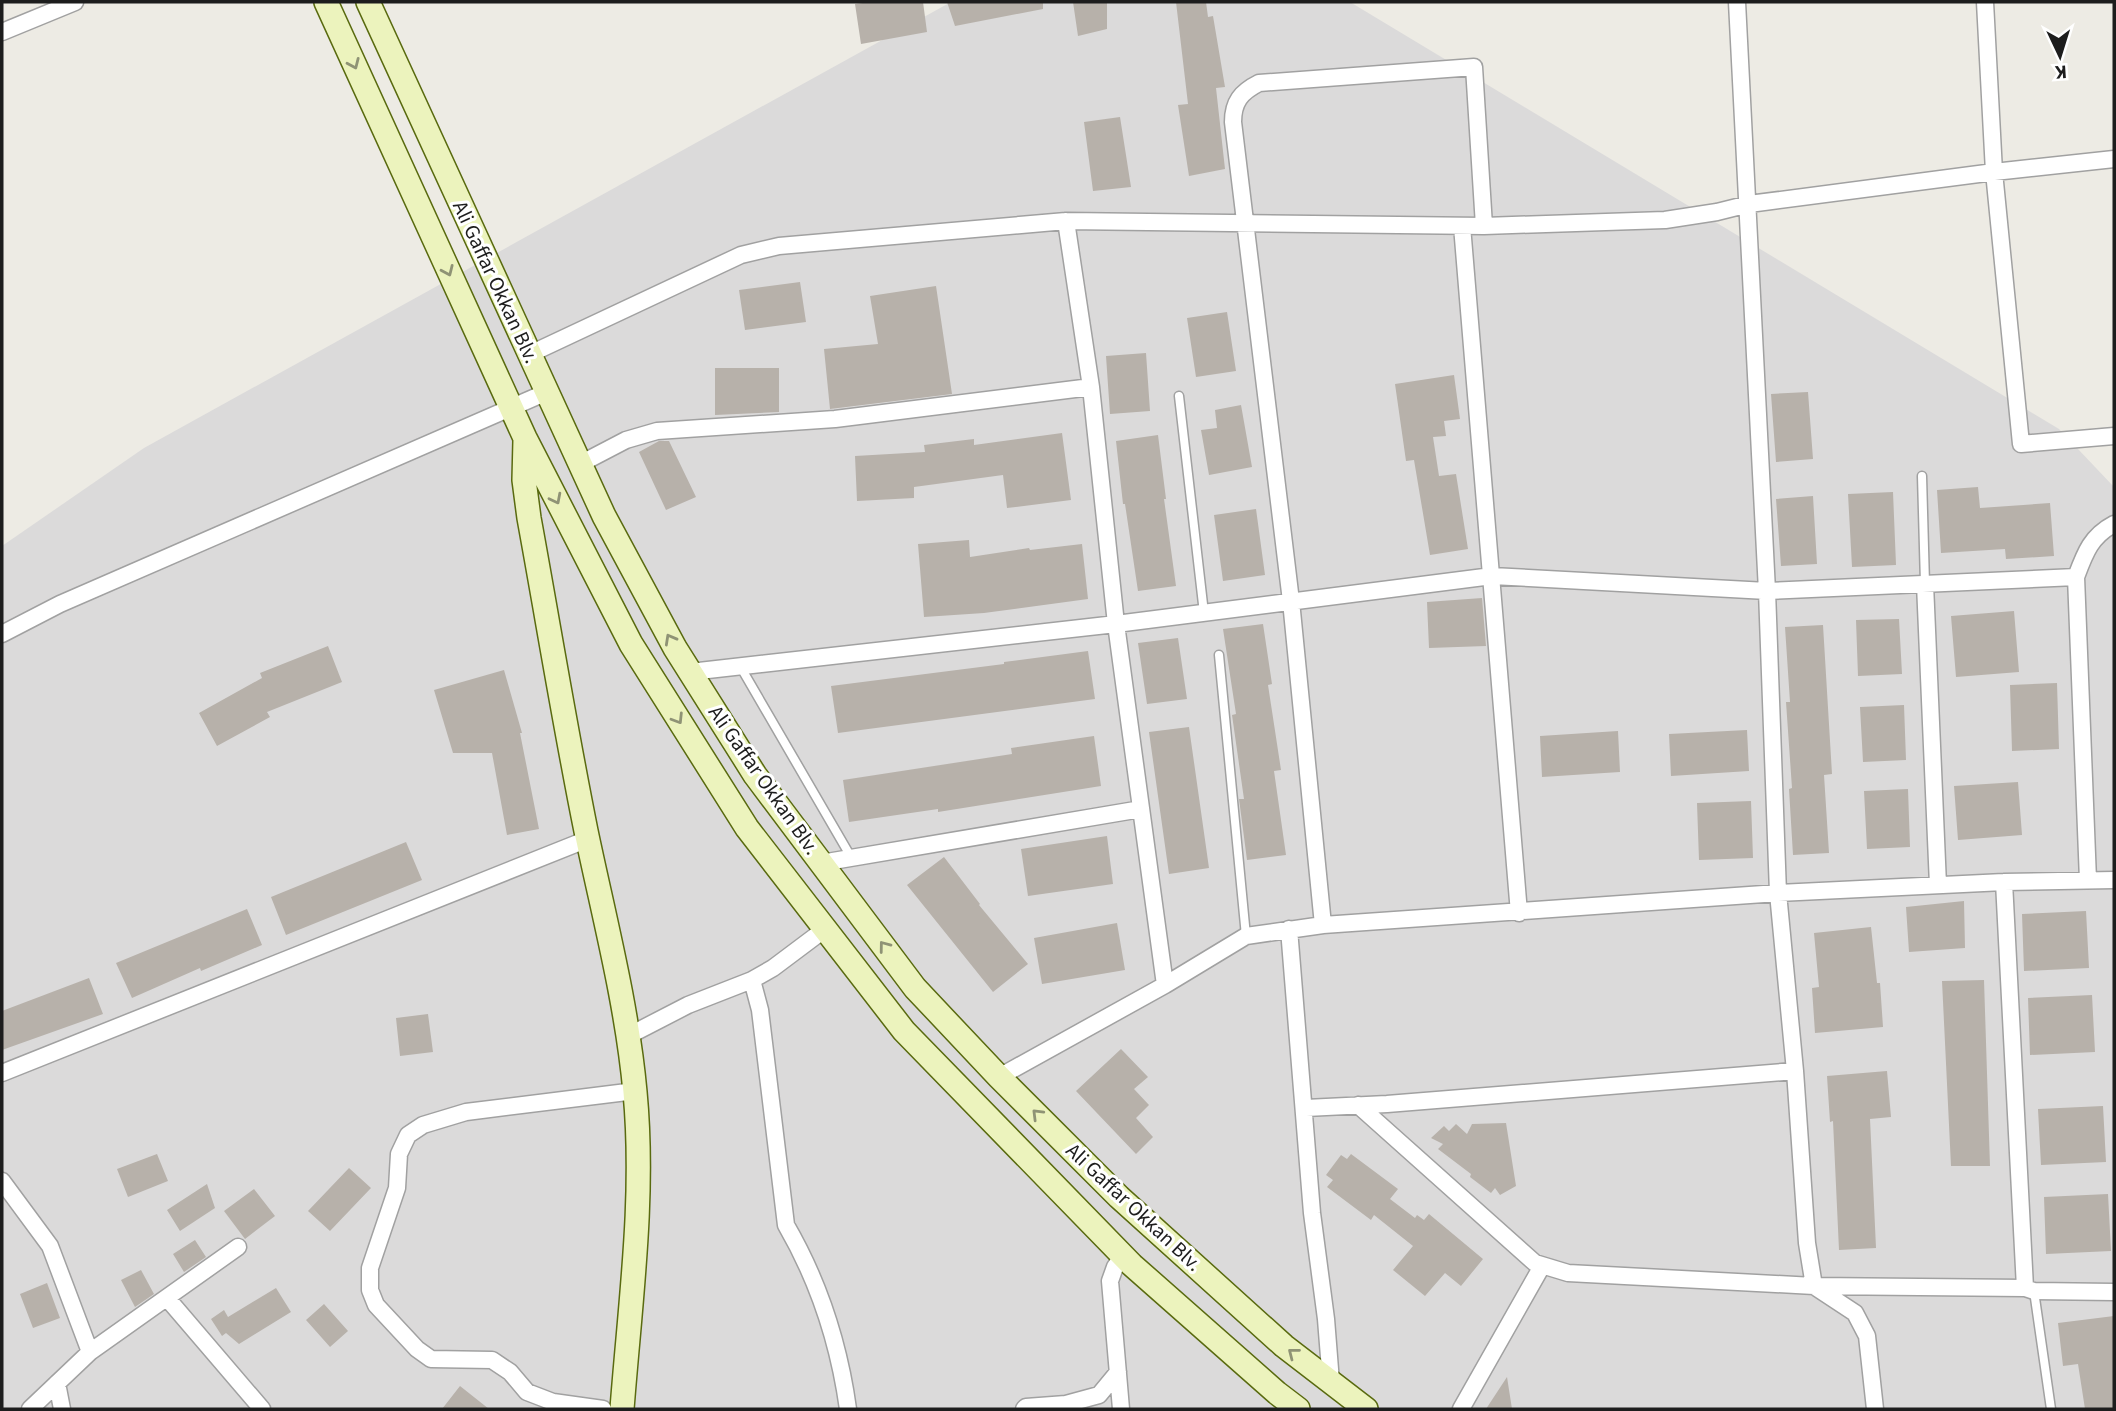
<svg xmlns="http://www.w3.org/2000/svg" width="2116" height="1411" font-family="'Source Sans 3',sans-serif">
	<style>
		.residential { fill: #dbdada }
		.building { fill: #b7b1aa }
		.lines { fill: none; stroke-linecap: round; stroke-linejoin: round }
		.lane-casing { stroke: #a1a1a1; stroke-width: 11 }
		.street-casing { stroke: #a1a1a1; stroke-width: 19 }
		.secondary-casing { stroke: #596a0f; stroke-width: 26 }
		.lane { stroke: #fff; stroke-width: 8 }
		.street { stroke: #fff; stroke-width: 16 }
		.secondary { stroke: #ecf3bd; stroke-width: 23 }
		.oneway { stroke: #8f9375 }
		.labels { text-anchor: middle; dominant-baseline: central; stroke-width: 6; stroke-linejoin: round; paint-order: stroke }
		.street-label { font-size: 21px; fill: #1d1d1d; stroke: #fff }
	</style>
	<rect width="100%" height="100%" fill="#edebe4"/>
	<path class="residential" d="M951,2H1350L2059,429L2114,487V1409H2V546L144,448Z"/>
	<path class="building" d="M870,2H923L927,32L861,44L855,4Z
		M947,2H1043V9L955,26Z
		M1073,2H1107V29L1078,36Z
		M1176,2H1206L1208,17L1213,16L1225,87L1216,88L1225,169L1189,176L1178,105L1188,104Z
		M1120,117L1131,187L1093,191L1084,122Z
		M800,282L806,322L745,330L739,290Z
		M936,286L952,394L830,409L824,349L878,344L870,296Z
		M1227,312L1236,371L1196,377L1187,318Z
		M1146,353L1150,411L1110,414L1106,356Z
		M715,368H779V412L715,415Z
		M1454,375L1460,419L1444,421L1446,436L1433,437L1439,476L1456,474L1468,549L1430,555L1414,460L1406,461L1395,384Z
		M1808,392L1813,459L1776,462L1771,394Z
		M1241,405L1252,467L1209,475L1201,430L1217,428L1215,410Z
		M1062,433L1071,500L1007,508L1003,475L914,487V498L857,501L855,456L925,452L924,445L974,439V445Z
		M1158,435L1166,499H1164L1176,586L1138,591L1125,504H1123L1116,441Z
		M659,441H669L696,497L666,510L639,452Z
		M1978,487L1980,508L2050,503L2054,556L2006,559L2005,549L1941,553L1937,490Z
		M1893,492L1896,565L1852,567L1848,494Z
		M1813,496L1817,564L1781,566L1776,499Z
		M1256,509L1265,575L1223,581L1214,515Z
		M969,540L970,557L1029,548L1030,550L1082,544L1088,599L984,613L924,617L918,544Z
		M1482,598L1486,646L1429,648L1427,602Z
		M2014,611L2019,672L1956,677L1951,616Z
		M1899,619L1902,674L1858,676L1856,620Z
		M1263,624L1272,684L1268,685L1281,770L1274,771L1286,855L1247,860L1239,799H1244L1232,715L1236,714L1223,629Z
		M1823,625L1832,774L1824,775L1829,853L1793,855L1789,789L1792,788L1786,702H1790L1785,627Z
		M1178,638L1187,699L1147,704L1138,643Z
		M328,646L342,682L267,712L270,717L217,746L199,713L262,678L260,673Z
		M1088,651L1095,699L838,733L831,686L1004,664V662Z
		M504,670L522,733H520L539,829L507,835L492,753H453L434,690Z
		M2057,683L2059,749L2012,751L2010,685Z
		M1904,705L1906,760L1863,762L1860,707Z
		M1189,727L1209,868L1169,874L1149,732Z
		M1747,730L1749,771L1671,776L1669,734Z
		M1618,731L1620,772L1542,777L1540,736Z
		M1094,736L1101,786L938,812V809L849,822L843,780L1012,754L1011,748Z
		M2018,782L2022,835L1958,840L1954,786Z
		M1908,789L1910,847L1867,849L1864,791Z
		M1751,801L1753,858L1699,860L1697,803Z
		M1107,836L1113,884L1028,896L1021,849Z
		M406,842L422,880L286,935L271,897Z
		M944,857L980,904L979,905L1028,964L993,992L907,885Z
		M1964,901L1965,948L1909,952L1906,907Z
		M247,909L262,945L201,971L200,968L132,998L116,963Z
		M2086,911L2089,968L2024,971L2022,914Z
		M1117,923L1125,970L1042,984L1034,938Z
		M1871,927L1877,983H1880L1883,1027L1815,1033L1812,988L1819,987L1814,933Z
		M89,978L103,1014L2,1050V1011Z
		M1984,980L1990,1166H1951L1942,981Z
		M2092,995L2095,1052L2030,1055L2028,998Z
		M428,1014L433,1052L400,1056L396,1018Z
		M1121,1049L1148,1077L1134,1089L1149,1105L1136,1118L1153,1137L1136,1154L1076,1091Z
		M1887,1071L1891,1117L1870,1119L1876,1248L1839,1250L1833,1121L1830,1122L1827,1076Z
		M2103,1106L2106,1162L2041,1165L2038,1109Z
		M1506,1123L1516,1186L1500,1195L1495,1188L1491,1193L1470,1177L1471,1174L1438,1149L1443,1144L1431,1138L1444,1126L1449,1131L1456,1124L1467,1134L1472,1124Z
		M157,1154L168,1181L128,1197L117,1169Z
		M1351,1154L1398,1189L1390,1199L1415,1218L1417,1215L1424,1220L1429,1214L1483,1259L1461,1286L1445,1273L1425,1296L1393,1270L1413,1246L1374,1215L1371,1220L1327,1187L1333,1180L1326,1175L1341,1155L1347,1159Z
		M349,1168L371,1188L330,1231L308,1211Z
		M207,1184L215,1208L180,1231L167,1210Z
		M254,1189L275,1216L245,1239L224,1211Z
		M2108,1194L2111,1251L2046,1254L2044,1197Z
		M195,1240L206,1257L184,1272L173,1254Z
		M141,1270L154,1294L135,1307L121,1280Z
		M47,1283L60,1318L33,1328L20,1294Z
		M276,1288L291,1312L239,1344L226,1333L222,1336L211,1319L224,1310L228,1317Z
		M324,1304L348,1331L330,1347L306,1320Z
		M2114,1316V1409H2085L2078,1364L2063,1366L2058,1323Z
		M1507,1377L1512,1409H1486Z
		M460,1386L489,1409H442Z"/>
	<g class="lines">
		<g class="lane-casing">
			<path id="lane" d="M1179,396L1204,613
				M1922,476L1925,584
				M1219,655L1246,936
				M740,666L851,857
				M2034,1291L2051,1409"/>
		</g>
		<g class="street-casing">
			<path id="street" d="M1737,2L1767,591L1778,893L1795,1071L1807,1243L1814,1286L1855,1313L1867,1336L1875,1409
				M1985,2L1994,172L2021,444L2114,436
				M2,32L75,2
				M1066,221L1091,387L1116,624L1165,985
				M1462,226L1519,913
				M530,354L741,255L779,246L1066,221L1484,226L1665,220L1717,212L1749,204L1994,172L2114,159
				M580,464L626,440L657,431L835,419L1091,387
				M1925,584L1938,885
				M2,634L60,604L547,392
				M690,672L1116,624L1492,576L1767,591L2076,577
				M821,863L1141,809
				M2088,880L2076,577C2085,553 2091,536 2114,524
				M2004,882L2025,1288
				M1323,925L1291,601L1233,122C1233,102 1241,92 1259,83L1474,67L1484,226
				M1289,929L1312,1213L1326,1319L1331,1382
				M752,980L760,1010L786,1225C819,1282 839,1344 848,1409
				M628,1036L688,1005L752,980L773,968L825,929
				M2,1073L588,839
				M999,1077L1165,985L1246,936L1323,925L1778,893L2004,882L2114,880
				M1358,1105L1535,1263L1568,1273L1814,1286L2025,1288L2034,1291L2114,1292
				M1306,1108L1387,1104L1795,1071
				M2,1181L50,1246L90,1352L30,1409
				M167,1298L262,1409
				M90,1352L238,1247
				M57,1383L62,1409
				M603,1409L553,1402L527,1392L510,1372L492,1360L431,1359L417,1349L376,1305L370,1290V1268L397,1188L399,1154L408,1135L423,1125L466,1112L635,1091
				M1024,1409L1026,1407L1066,1404L1099,1395L1118,1372
				M1121,1409L1110,1281L1115,1267L1123,1255
				M1461,1409L1542,1266"/>
		</g>
		<g class="secondary-casing">
			<path id="secondary" d="M326,2L525,438L631,644L747,828L904,1031L1132,1265L1277,1393L1298,1409
				M368,2L604,516L675,648L755,775L915,988L999,1077L1119,1197L1284,1346L1366,1409
				M525,440L524,480L529,518C548,622 565,727 586,831C604,917 627,1004 635,1092C645,1197 630,1304 622,1409"/>
		</g>
		<use href="#lane" class="lane"/>
		<use href="#street" class="street"/>
		<use href="#secondary" class="secondary"/>
	</g>
	<defs><path id="oneway-chevron" d="M-2-3.5L2.5 0L-2 3.5" fill="none" stroke-width="1.6" stroke-linecap="round" stroke-linejoin="round" transform="scale(1.75)"/></defs>
	<g class="oneway">
		<use href="#oneway-chevron" transform="translate(354 64) rotate(66)"/>
		<use href="#oneway-chevron" transform="translate(448 271) rotate(66)"/>
		<use href="#oneway-chevron" transform="translate(556 499) rotate(63)"/>
		<use href="#oneway-chevron" transform="translate(670 639) rotate(-119)"/>
		<use href="#oneway-chevron" transform="translate(678 719) rotate(58)"/>
		<use href="#oneway-chevron" transform="translate(884 946) rotate(-127)"/>
		<use href="#oneway-chevron" transform="translate(1037 1114) rotate(-135)"/>
		<use href="#oneway-chevron" transform="translate(1293 1353) rotate(-142)"/>
	</g>
	<g class="labels">
		<g class="street-label">
			<text transform="translate(496 282) rotate(65)">Ali Gaffar Okkan Blv.</text>
			<text transform="translate(764 780) rotate(55)">Ali Gaffar Okkan Blv.</text>
			<text transform="translate(1134 1207) rotate(43)">Ali Gaffar Okkan Blv.</text>
		</g>
	</g>
	<rect width="2116" height="1411" fill="none" stroke="#1d1d1d" stroke-width="7"/>
	<g transform="translate(2060 56) rotate(176)" stroke="#ffffff" stroke-width="5" paint-order="stroke">
	<path d="M0-5L12 26L0 18L-12 26Z" fill="#1d1d1d"/>
	<text y="-10" font-size="19" font-weight="bold" text-anchor="middle" fill="#1d1d1d">K</text>
	</g>
</svg>
